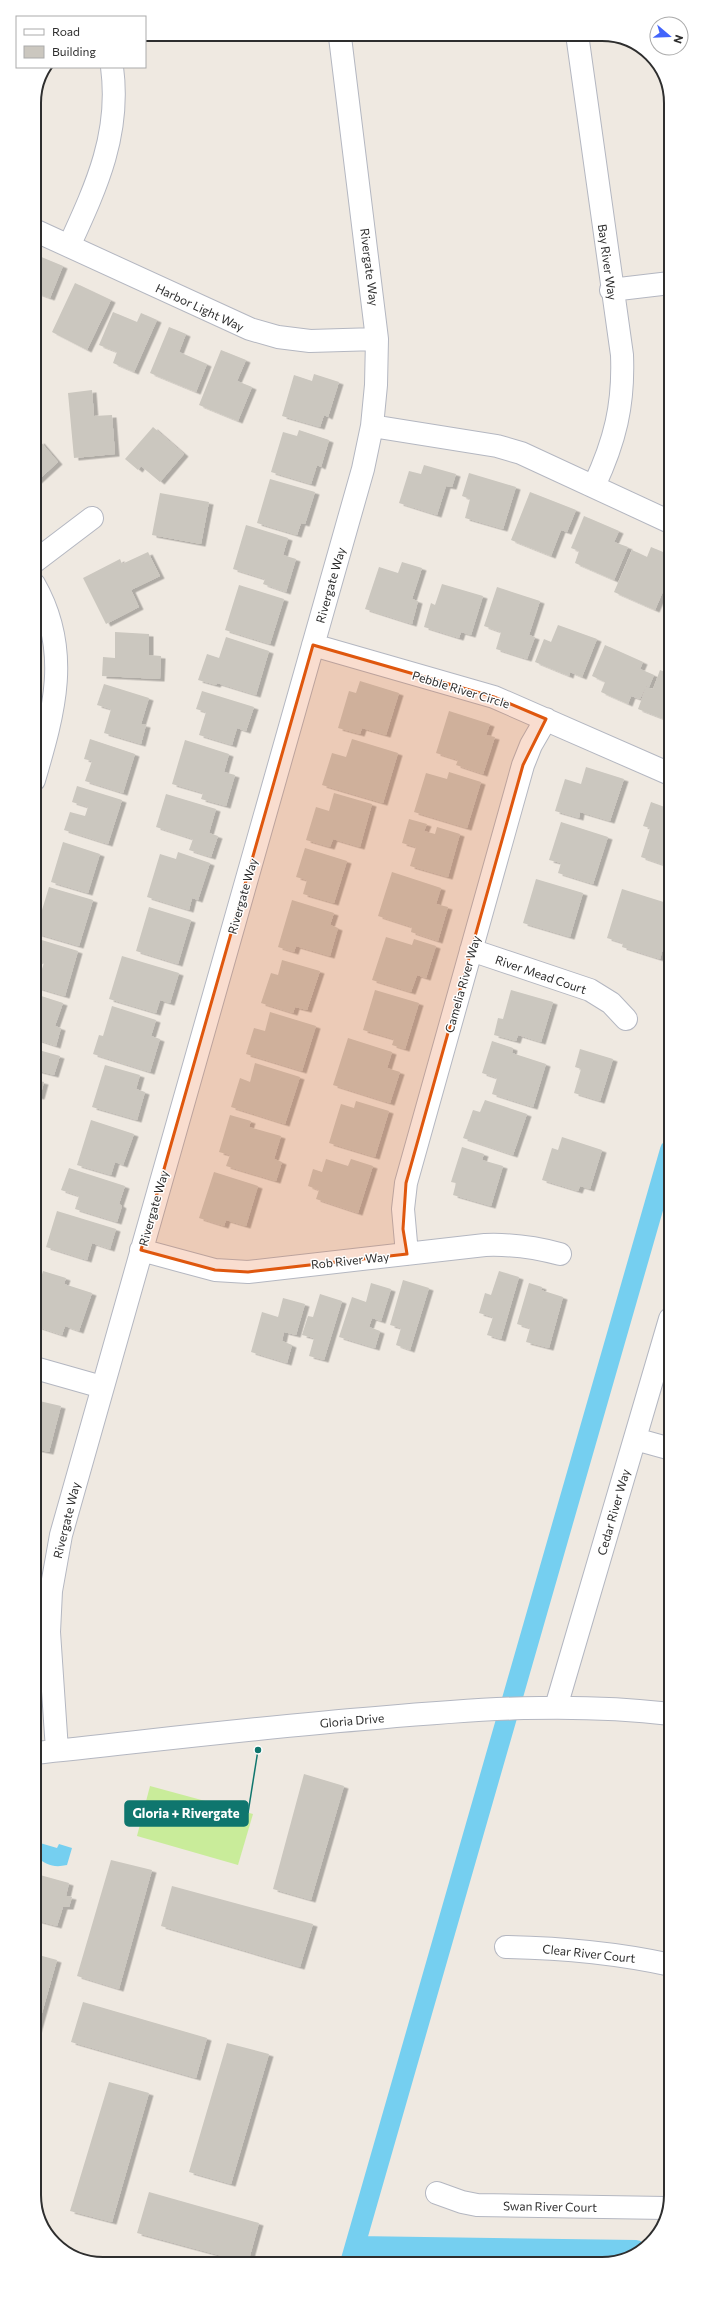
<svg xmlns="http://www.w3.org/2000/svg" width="705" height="2298" font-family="Commissioner,sans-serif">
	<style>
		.pitch { fill: #c9ec9a }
		.water { fill: #75cff0 }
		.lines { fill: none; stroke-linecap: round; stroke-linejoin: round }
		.canal { stroke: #75cff0; stroke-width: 20 }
		.building { fill: #cbc7bf; filter: url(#shadow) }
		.minor-casing { stroke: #b4b7c1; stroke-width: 24 }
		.minor { stroke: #fff; stroke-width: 22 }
		.marked { fill: #df570e; fill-opacity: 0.2; stroke: #df570e; stroke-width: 3; stroke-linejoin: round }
		.labels { text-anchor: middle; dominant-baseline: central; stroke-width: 3; stroke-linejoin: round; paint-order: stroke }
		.street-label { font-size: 12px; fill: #2e2e2e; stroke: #fff }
		.rim { fill: none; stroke: #2e2e2e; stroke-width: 2 }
		.leader { fill: none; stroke: #0f766e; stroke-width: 1.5 }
		.callout-dot { fill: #0f766e; stroke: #fff; stroke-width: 1.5 }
		.callout { fill: #0f766e; stroke: #0f766e; stroke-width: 1.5 }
		.callout-label { font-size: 13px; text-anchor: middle; font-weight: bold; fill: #fff }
	</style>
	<defs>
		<filter id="shadow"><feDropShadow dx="4.5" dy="2.5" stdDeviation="0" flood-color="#0004"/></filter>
	</defs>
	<rect width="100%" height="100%" fill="#efe9e1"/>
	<path class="pitch" d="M150,1786L253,1814L238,1865L137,1836Z"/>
	<path class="water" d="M40,1843L57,1848L59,1844L72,1848L67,1865C54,1868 46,1865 37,1857Z"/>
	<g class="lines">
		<path class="canal" d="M356,2246L636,2250
			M350,2263L670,1150"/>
	</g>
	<path class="building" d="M34,254L63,266L50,298L34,292Z
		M75,283L111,300L87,350L52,332Z
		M113,312L137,322L141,313L157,320L134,372L113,363L117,352L99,345Z
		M169,327L186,334L179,352L207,364L196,392L150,373Z
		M221,350L246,360L237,381L252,387L238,421L199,405Z
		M314,374L339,382L328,417L324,415L320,427L282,416L294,375L312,381Z
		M92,390L94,416L112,415L115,454L74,458L68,393Z
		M153,427L184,454L160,482L141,466L138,470L125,459Z
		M299,430L329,440L321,467L317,465L311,484L271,472L283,432L297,436Z
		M40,441L58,462L34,484V446Z
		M424,465L456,474L452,487L446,486L437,515L399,503L409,471L421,474Z
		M469,473L516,487L503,529L465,518L470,499L462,496Z
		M270,479L315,492L305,524L301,523L297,535L257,523Z
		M530,492L576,510L567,532L561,530L551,556L511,540Z
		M160,493L209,502L201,544L152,535Z
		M584,516L619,531L614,542L628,547L614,580L575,563L579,551L571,548Z
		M246,525L288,538L283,555L296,559L286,592L263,584L265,579L233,569Z
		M651,547L670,555V583L667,582L655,610L614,592L632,550L647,557Z
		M148,552L160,576L131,590L139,607L106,624L83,578L120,559L122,564Z
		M402,562L422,568L412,599L418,601L412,624L365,609L379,567L398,573Z
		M442,584L483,596L471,635L461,632L459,638L424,627L431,603L435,605Z
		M239,585L284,599L270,644L225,630Z
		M497,587L540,601L529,635L535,637L527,659L496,649L501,632L484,626Z
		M558,625L597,639L582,677L570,672L569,676L535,662L544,639L551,642Z
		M115,632L149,634V655L161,656L160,679L102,676L103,657L115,658Z
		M226,637L269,651L256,695L217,683L216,685L198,680L207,654L219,658Z
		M605,645L643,662L640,669L654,675L649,687L646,686L640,699L631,696L628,704L601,692L605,682L592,676Z
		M660,670L670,674V712L667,711L664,719L638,709L646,687L653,689Z
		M360,681L399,693L386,735L362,728L360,734L338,728L349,691L356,693Z
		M104,684L149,698L141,724L146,725L141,744L104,733L111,709L97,705Z
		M202,691L254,707L246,731L237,728L232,745L199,735L206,712L196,709Z
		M449,711L490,724L486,735L495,737L483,774L456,765L458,760L436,753Z
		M90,739L135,754L123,793L85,781L92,761L84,759Z
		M352,739L398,753L383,803L322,785L332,753L346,757Z
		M185,740L229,754L224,772L235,775L226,806L201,799L203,793L172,784Z
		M586,767L624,779L610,821L580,812L579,818L555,811L565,779L581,784Z
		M449,772L481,782L467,828L414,812L426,773L447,779Z
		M77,786L122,800L108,844L64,830L70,812L85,816L88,807L72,802Z
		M334,793L372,804L360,847L333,839L330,847L306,840L316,807L329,811Z
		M166,794L216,809L209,833L218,836L211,857L189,850L193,839L156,827Z
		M651,802L670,809V867L641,857L650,828L643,826Z
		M409,819L427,824L424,831L435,834L437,827L460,834L448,877L410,866L416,847L402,843Z
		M561,822L608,837L593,884L558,873L561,863L549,860Z
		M63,842L100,854L88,893L51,882Z
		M305,848L347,861L334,903L303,894L307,880L296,877Z
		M178,852L210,863L198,900L192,898L189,910L147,897L160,854L176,859Z
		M392,872L441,888L436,904L448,907L438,941L411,932L412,927L378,916Z
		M536,879L583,893L570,937L523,923Z
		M49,887L93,900L79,946L35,933Z
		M622,889L670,904V925L660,959L622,947L623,943L607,938Z
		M292,900L334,913L330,925L338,928L330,956L296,946L294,952L278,947Z
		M149,907L191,920L178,964L136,951Z
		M386,937L412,945L414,939L436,946L426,978L417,975L411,992L372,980Z
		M35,938L78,951L65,996L35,987V970L41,972L44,963L35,960Z
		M122,956L179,973L170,1003L160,1000L156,1013L109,999Z
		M282,960L320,971L307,1010L295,1007L293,1013L261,1003L271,973L278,975Z
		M375,990L419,1003L405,1049L392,1045L394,1039L363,1030Z
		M511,990L553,1002L541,1042L518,1035L516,1041L494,1035L498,1018L503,1019Z
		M35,994L63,1003L55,1026L61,1028L56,1046L35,1039Z
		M112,1006L156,1020L151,1036L160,1039L150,1072L93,1054L99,1035L103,1036Z
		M270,1012L316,1026L302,1071L246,1054L254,1028L265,1031Z
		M348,1038L392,1052L387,1068L400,1072L390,1103L333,1085Z
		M492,1041L513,1048L512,1053L546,1064L533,1107L492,1094L497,1078L482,1073Z
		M35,1049L60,1056L54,1075L35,1070Z
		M580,1049L613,1059L600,1101L574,1093L581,1069L575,1067Z
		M255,1063L300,1077L285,1124L231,1107L240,1078L250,1082Z
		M105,1065L140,1075L136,1089L145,1092L137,1120L92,1107Z
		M35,1080L44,1082L40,1097L35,1096Z
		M485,1100L527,1114L513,1155L463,1138L473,1110L480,1112Z
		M356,1101L389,1111L375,1157L329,1143L341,1104L354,1108Z
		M230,1115L251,1121L249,1127L281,1136L274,1159L282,1162L276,1181L226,1166L230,1155L219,1152Z
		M91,1120L134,1134L123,1165L115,1162L111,1175L77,1165Z
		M562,1137L602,1150L590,1189L580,1186L578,1191L542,1180L552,1148L558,1150Z
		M462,1147L484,1154L482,1160L503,1166L491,1206L453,1195L456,1183L451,1182Z
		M326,1159L348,1166L351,1159L373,1166L358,1213L316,1199L319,1190L308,1186L313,1169L322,1172Z
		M69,1168L125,1186L119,1204L122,1206L117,1222L75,1209L79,1196L61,1190Z
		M214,1172L258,1186L246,1226L226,1220L224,1226L199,1218Z
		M57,1211L116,1229L110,1249L92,1243L87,1260L46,1247Z
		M43,1271L66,1278L64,1284L92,1293L79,1331L65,1326L62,1335L35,1326V1279L40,1281Z
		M499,1271L519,1277L501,1339L487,1335L493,1317L479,1313L485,1293L491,1295Z
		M403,1280L429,1288L410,1350L396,1345L401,1328L390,1325Z
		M371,1283L391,1289L381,1321L372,1318L369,1327L380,1331L375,1348L339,1337L352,1297L366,1302Z
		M529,1283L542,1287L541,1290L563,1297L549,1348L526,1342L530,1328L517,1324Z
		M320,1294L342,1301L324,1360L309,1356L314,1338L302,1335L308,1316L313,1317Z
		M283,1298L305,1304L296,1335L284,1332L282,1341L292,1345L287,1363L251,1352L262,1312L278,1317Z
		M35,1400L61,1406L49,1452L35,1449Z
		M304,1774L344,1786L311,1900L273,1889Z
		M111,1860L152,1870L119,1989L77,1976Z
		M40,1875L69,1883L66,1896L72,1897L69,1907H63L57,1926L35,1920V1893Z
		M172,1886L313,1924L300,1967L161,1926Z
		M35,1954L57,1960L36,2034H35Z
		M83,2002L207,2038L196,2078L71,2042Z
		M227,2043L269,2054L231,2184L189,2172Z
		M109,2082L149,2093L112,2222L70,2211Z
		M149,2192L259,2223L248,2263L137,2233Z"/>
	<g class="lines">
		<g class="minor-casing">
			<path id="minor" d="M577,34L622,355C624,405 615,441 594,486
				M34,230L250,329L278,337L310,341L377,339
				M69,246C96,187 121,134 112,67
				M611,290L670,283
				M372,426L497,446L521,453L670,522
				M34,562L92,518
				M34,584C72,650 54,712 34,780
				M313,645L494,697L670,774
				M471,950L590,990L611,1003L626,1019
				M141,1250L215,1270L248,1272L485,1245C511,1244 534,1247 560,1254
				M407,1254L403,1209L406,1183L523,765L531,745L546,719
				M35,1368L102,1387
				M635,1439L671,1449
				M556,1707L670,1319
				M57,1750L49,1632L51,1591L61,1535L363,469L372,426L376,385L377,339L340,37
				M35,1753C149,1741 262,1727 376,1718C477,1709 570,1702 671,1714
				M506,1947C562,1948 616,1953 671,1965
				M437,2193L462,2202L477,2205L666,2208"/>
		</g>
		<use href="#minor" class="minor"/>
	</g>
	<path class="marked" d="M313,645L494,697L546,719L523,765L406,1183L403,1229L407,1254L248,1272L215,1270L141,1250Z"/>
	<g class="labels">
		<g class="street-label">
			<text transform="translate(608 262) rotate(82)">Bay River Way</text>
			<text transform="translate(370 267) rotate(83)">Rivergate Way</text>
			<text transform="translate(200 307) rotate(25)">Harbor Light Way</text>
			<text transform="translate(330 585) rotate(-74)">Rivergate Way</text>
			<text transform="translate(461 689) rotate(17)">Pebble River Circle</text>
			<text transform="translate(242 896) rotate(-74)">Rivergate Way</text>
			<text transform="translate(541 974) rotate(19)">River Mead Court</text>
			<text transform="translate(462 984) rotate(-74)">Camelia River Way</text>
			<text transform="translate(153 1208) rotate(-74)">Rivergate Way</text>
			<text transform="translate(350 1260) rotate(-6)">Rob River Way</text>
			<text transform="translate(613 1512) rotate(-74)">Cedar River Way</text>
			<text transform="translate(66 1520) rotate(-76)">Rivergate Way</text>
			<text transform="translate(352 1720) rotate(-5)">Gloria Drive</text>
			<text transform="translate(589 1953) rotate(6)">Clear River Court</text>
			<text transform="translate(550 2206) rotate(1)">Swan River Court</text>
		</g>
	</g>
	<path d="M0 0H705V2298H0ZM103 41H602A62 62 0 0 1 664 103V2195A62 62 0 0 1 602 2257H103A62 62 0 0 1 41 2195V103A62 62 0 0 1 103 41Z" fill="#fff" fill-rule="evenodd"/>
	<path class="rim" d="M103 41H602A62 62 0 0 1 664 103V2195A62 62 0 0 1 602 2257H103A62 62 0 0 1 41 2195V103A62 62 0 0 1 103 41Z"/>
	<path class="leader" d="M258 1750L248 1813"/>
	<circle class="callout-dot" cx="258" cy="1750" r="4"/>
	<rect class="callout" x="125" y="1801" width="123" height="25" rx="4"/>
	<g class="callout-label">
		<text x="186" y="1818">Gloria + Rivergate</text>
	</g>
	<rect x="16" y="16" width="130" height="52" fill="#ffffff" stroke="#ababab"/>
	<rect x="24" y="29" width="20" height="6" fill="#ffffff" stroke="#ababab"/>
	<text x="52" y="36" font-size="12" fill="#2e2e2e">Road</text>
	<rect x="24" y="46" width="20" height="12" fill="#cbc7bf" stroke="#ababab"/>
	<text x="52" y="56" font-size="12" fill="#2e2e2e">Building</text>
	<g transform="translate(669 36) rotate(109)"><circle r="19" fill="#ffffff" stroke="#ababab"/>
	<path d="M0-3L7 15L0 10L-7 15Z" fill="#4264fb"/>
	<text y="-6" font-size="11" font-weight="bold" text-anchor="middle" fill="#2e2e2e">N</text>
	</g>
</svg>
